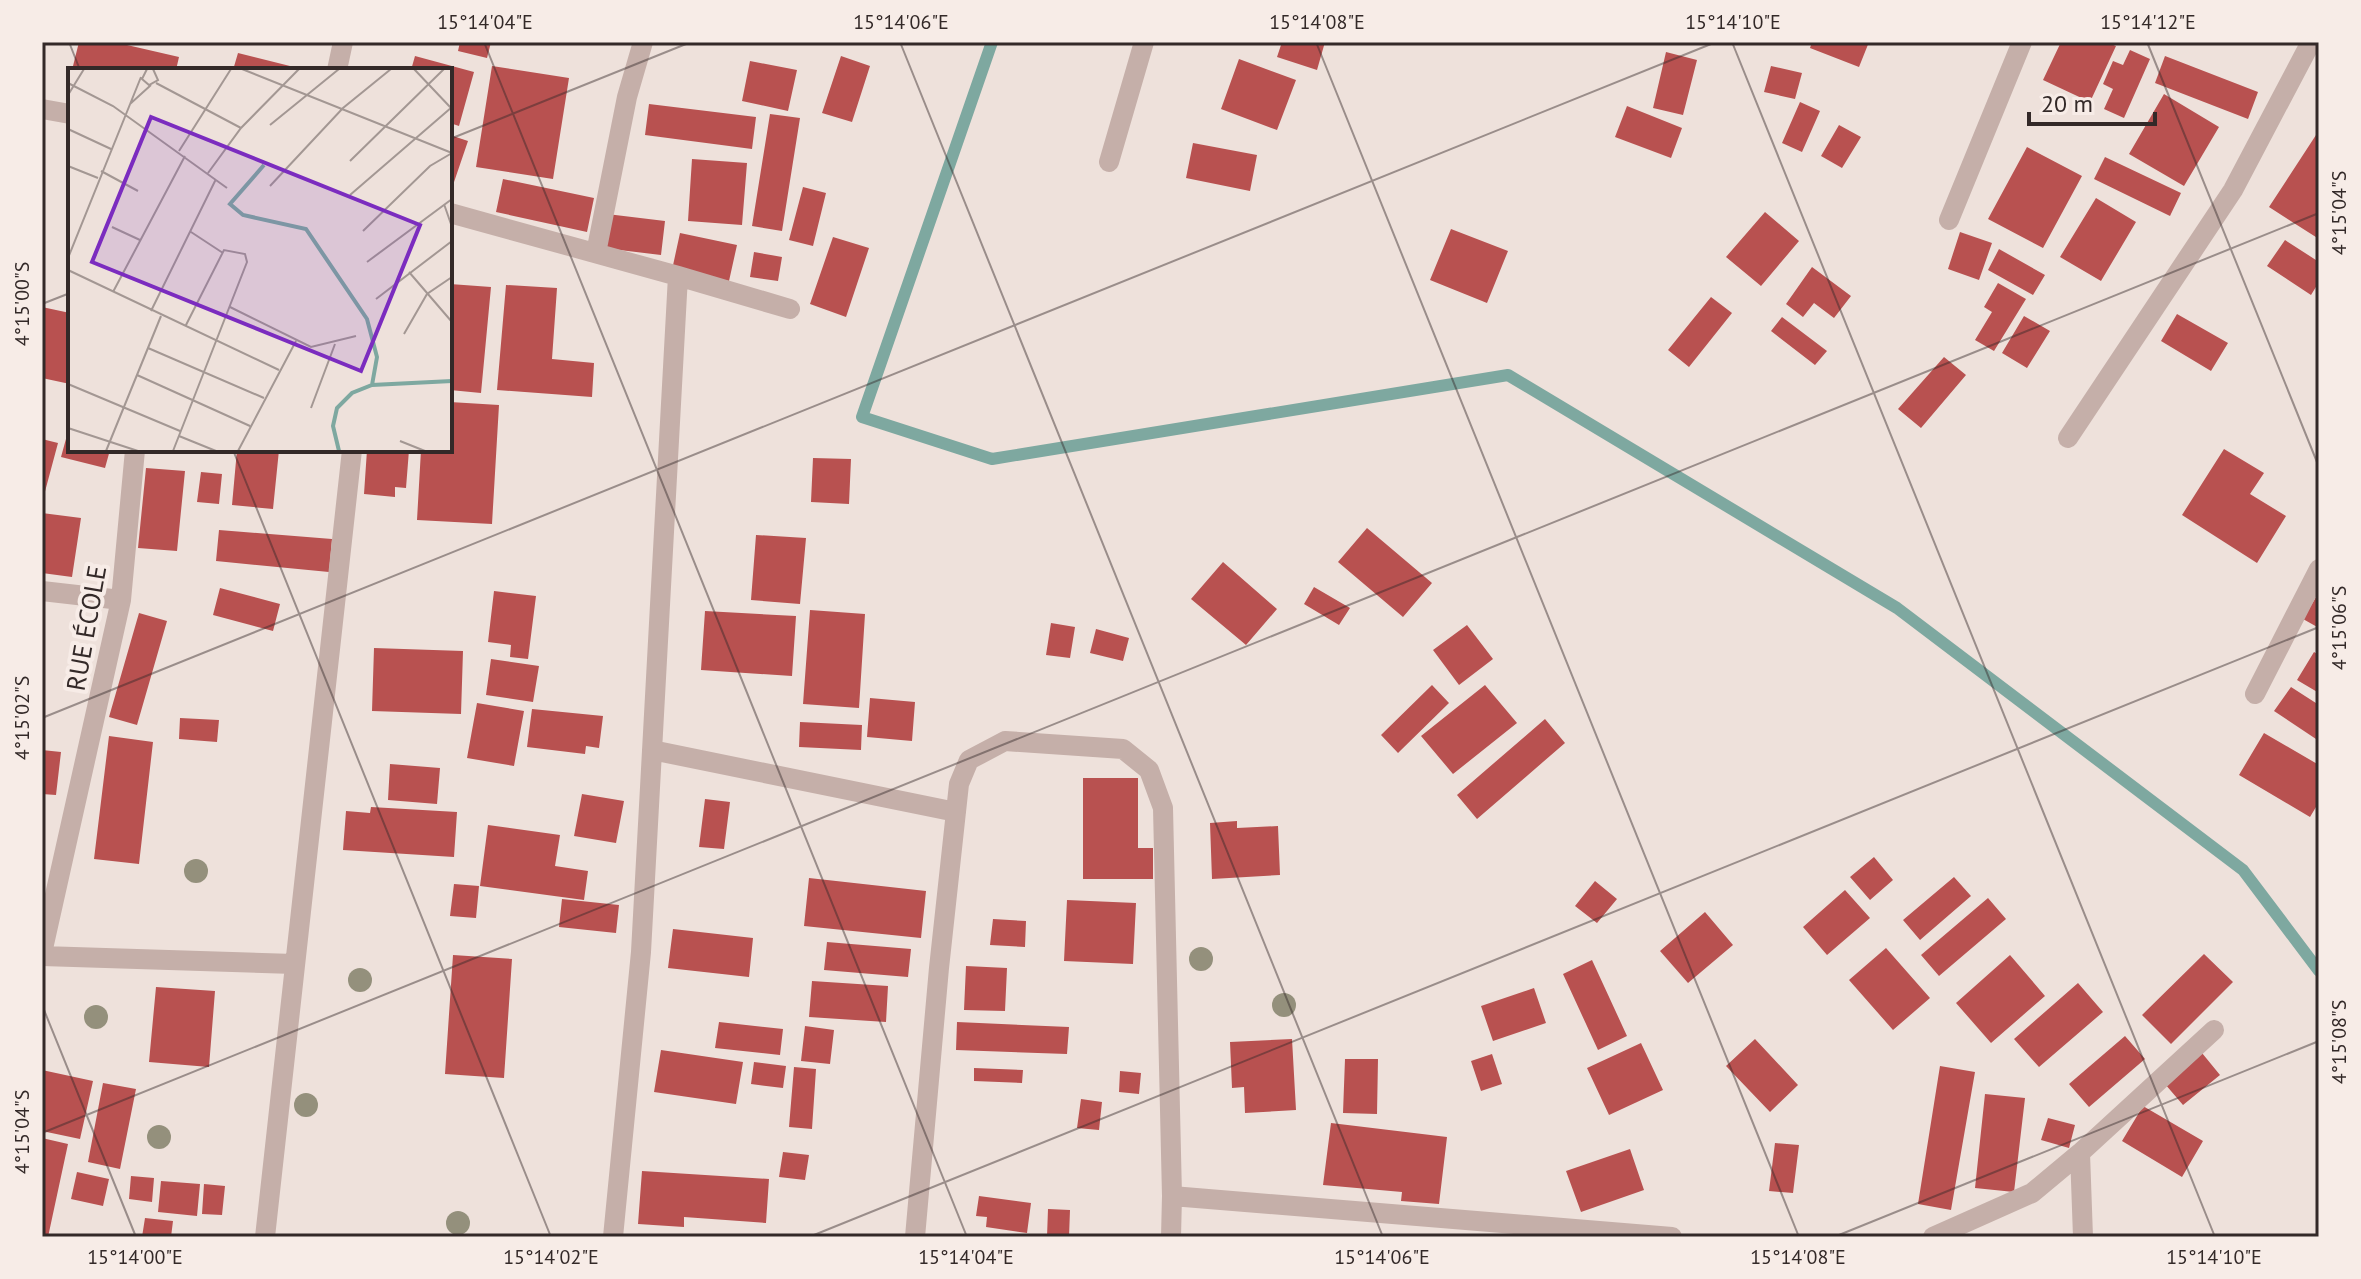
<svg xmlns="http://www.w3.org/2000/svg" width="2361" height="1279" font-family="'PT Sans',sans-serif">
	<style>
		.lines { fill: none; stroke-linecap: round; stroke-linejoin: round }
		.stream { stroke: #7ea8a0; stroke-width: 12 }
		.building { fill: #b85150 }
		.street { stroke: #c5afa9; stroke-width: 20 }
		.tree { fill: #94907c }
		.ticks { fill: none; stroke: #332928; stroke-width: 2; stroke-opacity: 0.45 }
		.labels { text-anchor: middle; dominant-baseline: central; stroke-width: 8; stroke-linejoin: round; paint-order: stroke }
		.street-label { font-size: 26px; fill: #332928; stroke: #f7ece7 }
		.inset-river { fill: none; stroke: #7ea8a0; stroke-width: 4 }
		.inset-road { fill: none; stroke: #a39793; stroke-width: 2 }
		.view { fill: #7b2cbf; fill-opacity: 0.15; stroke: #7b2cbf; stroke-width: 4 }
		.inset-edge { fill: none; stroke: #332928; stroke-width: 4 }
		.neatline { fill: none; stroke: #332928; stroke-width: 3 }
		.ticks-label { font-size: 20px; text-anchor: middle; fill: #332928 }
	</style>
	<rect width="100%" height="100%" fill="#eee1db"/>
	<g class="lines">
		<path class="stream" d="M992,42L862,417L992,459L1508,375L1897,608L2243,870L2319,971"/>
	</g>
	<path class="building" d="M79,42H114L179,57L176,70H72Z
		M460,42H491L487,58L458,51Z
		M1282,42H1325L1317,70L1277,57Z
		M1812,42H1869L1859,67L1810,48Z
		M2061,42H2106L2116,46L2090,102L2043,80Z
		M2130,50L2150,59L2124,118L2104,109L2113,89L2103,84L2113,61L2123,65Z
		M1666,52L1697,60L1683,115L1653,108Z
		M238,53L302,69V70H233Z
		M415,56L474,72L459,126L450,123V70H411Z
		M841,56L870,66L852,122L822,113Z
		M2165,56L2258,92L2248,119L2155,83Z
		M1239,59L1296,80L1277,130L1221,109Z
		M750,61L797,70L788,111L742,101Z
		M492,66L569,78L553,179L476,167Z
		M1771,66L1802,73L1795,99L1764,92Z
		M2164,94L2219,127L2184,186L2129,154Z
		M1800,102L1820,111L1802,152L1782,143Z
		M649,104L756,117L752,149L645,135Z
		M1627,106L1682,128L1671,158L1615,137Z
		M770,114L800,118L782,231L752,226Z
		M1839,125L1861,137L1842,168L1821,156Z
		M450,135L468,141L453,185L450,184Z
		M2316,135L2319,137V239L2269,207Z
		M1193,143L1257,155L1250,191L1186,178Z
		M2027,147L2082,176L2043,248L1988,219Z
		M2105,157L2181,193L2170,216L2094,179Z
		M692,159L747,163L742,225L688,221Z
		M503,179L594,198L587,232L496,212Z
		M803,187L826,193L813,246L789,240Z
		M2096,198L2136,222L2101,281L2060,257Z
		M1765,212L1799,241L1761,286L1726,257Z
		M607,214L665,221L661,255L603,248Z
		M1451,229L1508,251L1487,303L1430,280Z
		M1960,232L1992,243L1979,280L1948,269Z
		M680,233L737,245L729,281L672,270Z
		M833,237L869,248L846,317L810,304Z
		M2285,240L2319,262V282L2311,295L2267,266Z
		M1999,249L2045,275L2033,295L1988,270Z
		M754,252L782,257L778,281L750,277Z
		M1812,267L1851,296L1834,318L1814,303L1803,317L1786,304Z
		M1998,283L2026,299L1994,351L1975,340L1992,312L1984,307Z
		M450,284L491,287L481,393L450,390Z
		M506,285L557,288L552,359L594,363L592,397L497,390Z
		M1711,297L1732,313L1689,367L1668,350Z
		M42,307L70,313V384L42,378Z
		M2177,314L2228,343L2211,371L2161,341Z
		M2024,316L2050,331L2027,368L2002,353Z
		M1782,317L1827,351L1815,365L1771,331Z
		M1944,357L1966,375L1921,428L1898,409Z
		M450,402L499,405L492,524L417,520L421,450H450Z
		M69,428L70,450H110L105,468L61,457Z
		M42,439L58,443L43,499H42Z
		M2224,449L2264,473L2250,494L2286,516L2257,563L2182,515Z
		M237,450H279L273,509L232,505Z
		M367,450H409L406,488L395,487V497L364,494Z
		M813,458L851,459L849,504L811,502Z
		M146,468L185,471L177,551L138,548Z
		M201,472L222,474L219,504L197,502Z
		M42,513L81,518L72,577L42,573Z
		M1367,528L1432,583L1403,617L1338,562Z
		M219,530L332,539L329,572L216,561Z
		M756,535L806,538L800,604L751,600Z
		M1223,562L1277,609L1246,645L1191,599Z
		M1314,587L1350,608L1339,625L1304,604Z
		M220,588L280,604L273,631L213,615Z
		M494,591L536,596L528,659L510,657L511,645L488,642Z
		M2319,592V628L2303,619Z
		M810,610L865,614L859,708L803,704Z
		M705,611L796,616L792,676L701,670Z
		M139,613L167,621L137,725L109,717Z
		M1051,623L1075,627L1070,658L1046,655Z
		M1467,625L1493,659L1459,685L1433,650Z
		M1096,629L1129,638L1123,661L1090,653Z
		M374,648L463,651L461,714L372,711Z
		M2314,652L2319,655V693L2297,680Z
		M491,659L539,666L533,702L486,695Z
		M1432,685L1449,703L1398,753L1381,735Z
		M1485,685L1517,723L1453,774L1421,736Z
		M2291,687L2319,705V741L2274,711Z
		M870,698L915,702L912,741L867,737Z
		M477,703L524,711L514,766L467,758Z
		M532,709L603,716L599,748L586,746L585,754L527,747Z
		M180,718L219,720L217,742L179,739Z
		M1545,719L1565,743L1477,819L1457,795Z
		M800,722L862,725L861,750L799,747Z
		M2264,733L2319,765V802L2310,817L2239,775Z
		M109,736L153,742L139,864L94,859Z
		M42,750L61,752L56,795L42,794Z
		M390,764L440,768L437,804L388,800Z
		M1083,778H1138V848H1153V879H1083Z
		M582,794L624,801L616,843L574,836Z
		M705,799L730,802L724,849L699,847Z
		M371,807L457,812L454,857L343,850L346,811L370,813Z
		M1237,821V828L1278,826L1280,875L1212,879L1210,823Z
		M488,825L560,835L555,866L588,871L584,900L480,886Z
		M1874,857L1893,880L1870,900L1850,877Z
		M1954,877L1971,896L1920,940L1903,920Z
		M809,878L926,891L921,938L804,926Z
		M1595,881L1617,899L1597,923L1575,906Z
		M454,884L479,886L476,918L450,916Z
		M1845,890L1870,918L1827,955L1803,927Z
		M1988,898L2006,919L1939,976L1921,955Z
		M562,899L619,905L616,933L559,927Z
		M1067,900L1136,903L1133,964L1064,961Z
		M1705,912L1733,945L1688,983L1660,951Z
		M993,919L1026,921L1025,947L990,945Z
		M673,929L753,938L749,977L668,968Z
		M827,942L911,949L908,977L824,970Z
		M1886,948L1930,998L1893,1030L1849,980Z
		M2204,954L2233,982L2171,1044L2142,1015Z
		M453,955L512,959L504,1078L445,1074Z
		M2010,955L2045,996L1991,1043L1956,1003Z
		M1592,960L1627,1036L1598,1050L1563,974Z
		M966,966L1007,968L1005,1011L964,1010Z
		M812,981L888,986L886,1022L809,1017Z
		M2078,983L2103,1012L2039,1067L2014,1039Z
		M156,987L215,991L209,1067L149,1062Z
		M1534,988L1546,1023L1493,1041L1481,1006Z
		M719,1022L783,1029L780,1055L715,1048Z
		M957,1022L1069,1027L1067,1054L956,1050Z
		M805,1026L834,1030L830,1064L801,1061Z
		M2125,1036L2145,1059L2089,1107L2069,1084Z
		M1292,1039L1296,1110L1245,1113L1244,1087L1232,1088L1230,1042Z
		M1755,1039L1798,1085L1770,1112L1726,1066Z
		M1641,1043L1663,1090L1609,1115L1587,1068Z
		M661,1050L743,1062L736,1104L654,1092Z
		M2202,1053L2220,1075L2183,1105L2165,1084Z
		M1492,1054L1502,1084L1481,1091L1471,1061Z
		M1345,1059H1378L1377,1114L1343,1113Z
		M754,1062L786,1066L783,1088L751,1084Z
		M1940,1066L1975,1072L1951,1210L1918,1204Z
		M794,1067L816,1069L812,1129L789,1127Z
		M974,1068L1023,1070L1022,1083L974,1081Z
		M42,1070L93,1081L80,1139L42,1131Z
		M1120,1071L1141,1073L1139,1094L1119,1092Z
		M103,1083L136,1089L120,1169L88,1162Z
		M1985,1094L2025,1098L2014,1192L1975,1188Z
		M1081,1099L1102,1102L1099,1130L1077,1128Z
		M2143,1106L2203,1141L2182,1177L2122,1141Z
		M2048,1118L2075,1125L2069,1148L2041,1140Z
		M1331,1123L1447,1137L1439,1204L1401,1201L1402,1192L1323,1185Z
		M42,1138L68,1144L48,1237H42Z
		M1775,1143L1799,1145L1793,1193L1769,1191Z
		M1630,1149L1644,1190L1581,1212L1566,1171Z
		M783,1152L809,1155L805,1180L779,1177Z
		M642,1171L769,1179L766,1223L684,1217V1227L638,1224Z
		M77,1172L109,1179L103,1206L71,1199Z
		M131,1176L154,1178L152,1202L129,1199Z
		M161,1181L200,1184L197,1216L158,1212Z
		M204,1184L225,1186L222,1215L202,1214Z
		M979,1196L1031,1203L1027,1233L986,1227L987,1217L976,1216Z
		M1048,1209L1070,1210L1069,1237H1047Z
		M145,1218L173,1221L171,1237H142Z"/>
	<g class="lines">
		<path class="street" d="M337,70L343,42
			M42,109L70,114
			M1109,162L1144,42
			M450,213L678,276L790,309
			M1949,220L2022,42
			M596,253L627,97L643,42
			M2068,438L2233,190L2311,42
			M42,591L121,600
			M2255,694L2319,569
			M652,750L956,812
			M42,953L121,600L135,450
			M42,956L294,964
			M2080,1153L2083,1237
			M1172,1196L1672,1237
			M265,1237L352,450
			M613,1237L641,952L678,276
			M915,1237L939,968L959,784L969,760L1005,741L1123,749L1149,770L1163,808L1172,1196L1171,1237
			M1933,1237L2032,1193L2080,1153L2214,1030"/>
	</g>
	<g class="tree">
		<circle cx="196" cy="871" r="12"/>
		<circle cx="1201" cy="959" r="12"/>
		<circle cx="360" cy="980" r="12"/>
		<circle cx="1284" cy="1005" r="12"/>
		<circle cx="96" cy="1017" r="12"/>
		<circle cx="306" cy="1105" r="12"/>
		<circle cx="159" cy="1137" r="12"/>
		<circle cx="458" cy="1223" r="12"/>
	</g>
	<path class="ticks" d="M69,42L80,70M484,42L967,1237M900,42L1383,1237M1316,42L1799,1237M1732,42L2215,1237M2147,42L2319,467M450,139L691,42M42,304L70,293M233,450L551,1237M42,718L1716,42M42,1005L136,1237M42,1133L2319,213M809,1237L2319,627M1834,1237L2319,1041"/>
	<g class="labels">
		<g class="street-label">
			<text transform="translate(86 628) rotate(-80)">RUE ÉCOLE</text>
		</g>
	</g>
	<g transform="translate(68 68)">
		<rect width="384" height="384" fill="#eee1db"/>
		<path class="inset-river" d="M196,97L162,136L175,147L238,161L299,251L309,289L304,317M271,383L265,358L269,340L284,325L304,317L384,313"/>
		<path class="inset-road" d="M79,1L74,11L81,17L90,12L85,1M174,1L384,85M346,1L383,40M0,15L45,38L159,120M88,15L173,60M0,27L16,1M62,36L83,17M202,57L271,1M0,61L43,81M111,83L163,1M282,93L376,1M0,98L30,110M33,103L70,123M140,105L173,60L231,1M202,118L275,40L323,1M282,127L384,39M376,136L384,159M44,159L72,172M295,163L362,98L384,85M123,164L155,185M0,190L73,9M299,194L384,131M0,202L211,302M341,204L384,254M45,224L117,88M308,231L384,173M162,239L243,279L288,268M83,243L148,111M336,266L359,226L384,209M80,280L196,330M69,307L182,358M0,316L112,363M243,340L267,276M0,360L70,383M111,368L148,383M332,373L357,383M38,383L93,248M105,383L179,194L177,186L156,182L118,257M170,383L228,273"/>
		<path class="view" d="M83,49L352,157L293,303L24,194Z"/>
		<rect width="384" height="384" class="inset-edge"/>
	</g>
	<rect width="2361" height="1279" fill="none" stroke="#f7ece7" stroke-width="88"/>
	<path d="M2029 112v12h126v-12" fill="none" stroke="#332928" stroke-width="4"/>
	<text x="2041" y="112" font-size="24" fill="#332928" stroke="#f7ece7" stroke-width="6" paint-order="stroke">20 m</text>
	<rect x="44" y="44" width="2273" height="1191" class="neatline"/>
	<g class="ticks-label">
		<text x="485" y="29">15°14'04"E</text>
		<text x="901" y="29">15°14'06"E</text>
		<text x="1317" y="29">15°14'08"E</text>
		<text x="1733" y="29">15°14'10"E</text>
		<text x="2148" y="29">15°14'12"E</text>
		<text transform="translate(2339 213) rotate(-90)" y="7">4°15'04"S</text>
		<text transform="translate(22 304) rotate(-90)" y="7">4°15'00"S</text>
		<text transform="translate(2339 628) rotate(-90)" y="7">4°15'06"S</text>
		<text transform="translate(22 718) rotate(-90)" y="7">4°15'02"S</text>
		<text transform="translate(2339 1042) rotate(-90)" y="7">4°15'08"S</text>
		<text transform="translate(22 1132) rotate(-90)" y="7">4°15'04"S</text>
		<text x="135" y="1264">15°14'00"E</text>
		<text x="551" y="1264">15°14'02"E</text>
		<text x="966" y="1264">15°14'04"E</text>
		<text x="1382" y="1264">15°14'06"E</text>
		<text x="1798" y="1264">15°14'08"E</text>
		<text x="2214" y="1264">15°14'10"E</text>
	</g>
</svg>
